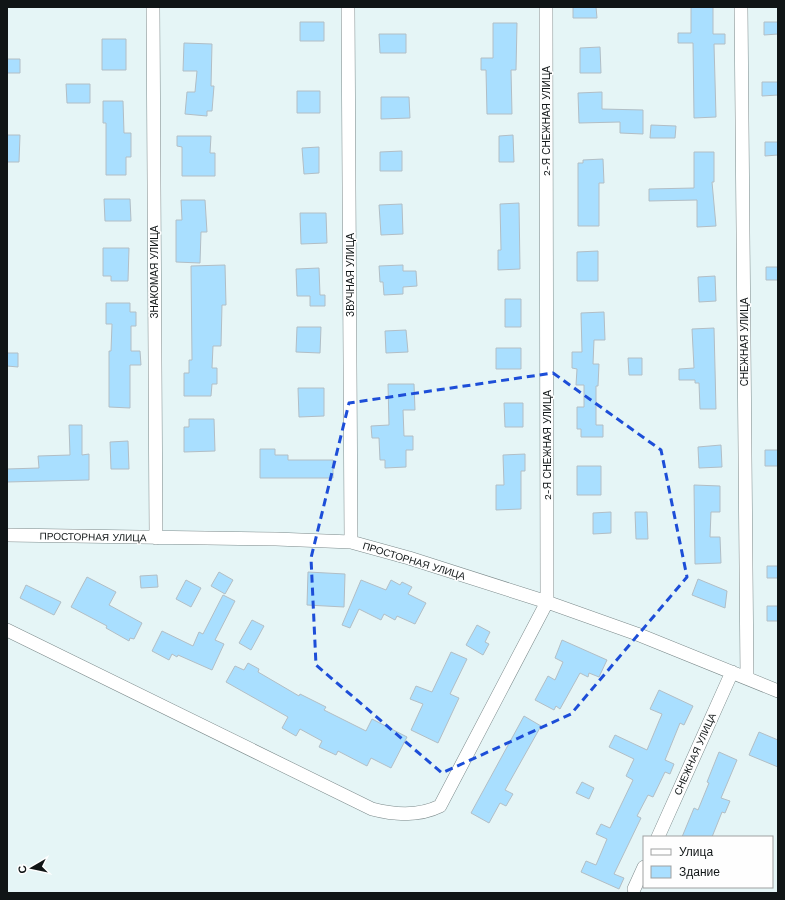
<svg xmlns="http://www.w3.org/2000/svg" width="785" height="900" font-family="'Work Sans',sans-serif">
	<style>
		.building { fill: #a9dfff; stroke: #b2bec5 }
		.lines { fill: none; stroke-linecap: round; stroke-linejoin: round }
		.minor-casing { stroke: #7c8a8b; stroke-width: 14 }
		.minor { stroke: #fff; stroke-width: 13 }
		.marked { fill: none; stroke: #1d4ed8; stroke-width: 3; stroke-dasharray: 8 5; stroke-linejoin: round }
		.labels { text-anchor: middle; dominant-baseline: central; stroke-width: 3; stroke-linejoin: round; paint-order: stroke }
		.street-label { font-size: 10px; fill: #101516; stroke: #fefefe }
	</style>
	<rect width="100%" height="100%" fill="#e5f5f6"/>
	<path class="building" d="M573,7H596L597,18H573Z
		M691,7H713V34H725V44H714L716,117L694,118L693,43H678V33H691Z
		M300,22H324V41H300Z
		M764,22H778V34L764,35Z
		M493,23H517L516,70H511L512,114H487L486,70H481V58H493Z
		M379,34H406V53H380Z
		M102,39H126V70H102Z
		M184,43L212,44L211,86H214L212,111H207V116L185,114L187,92H195L197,71H183Z
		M600,47L601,73H580V48Z
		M7,59H20V73H7Z
		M762,82H778V95L762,96Z
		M66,84H90V103H67Z
		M297,91H320V113H297Z
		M602,92V109L643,110V134L620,133V122L579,123L578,93Z
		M381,97H409L410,118L381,119Z
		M103,101H123L124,133H131V157H126V175H106V123H103Z
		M651,125L676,126L675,138H650Z
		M7,135H20L19,162H7Z
		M513,135L514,162H499V136Z
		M177,136H211L210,153H215V176H182V147L177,146Z
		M765,142H778V155L765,156Z
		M319,147V173L304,174L302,148Z
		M402,151V171H380V152Z
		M694,152H714V182H712L716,226L697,227V200L649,201V189L694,188Z
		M603,159L604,183H599V226H578V163H583V160Z
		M104,199H130L131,221H105Z
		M181,200H205L207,232H201L200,263L176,262V220H182Z
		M519,203L520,269L498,270V250H501L500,204Z
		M402,204L403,234L381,235L379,205Z
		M300,213H326L327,243L301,244Z
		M103,248H129L128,281H111V276H103Z
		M598,251V281H577V252Z
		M225,265L226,305H222L221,346H213L212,368H217V384H212L211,396H184V373H189V360H192L191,266Z
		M403,265V271H416L417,286L403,287V294L384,295L383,282H380L379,266Z
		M766,267H778V280H766Z
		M319,268L320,295H325V306H310V296H297L296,269Z
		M715,276L716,301L699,302L698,277Z
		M505,299H521V327H505Z
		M106,303H130V312H136V326H131V351H140L141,365H130V408L109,407V351H111L112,324H106Z
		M604,312L605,340H594L593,364H599L598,386H596V425H603V437H581V429H577V407H584V385H576L577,369L572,368V352H582L581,313Z
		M297,327H321L320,353L296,352Z
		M714,328L716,409H700L699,383H695V380H679V369L694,368L692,329Z
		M406,330L408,352L386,353L385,331Z
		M496,348H521V369H496Z
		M7,353H18V367L7,366Z
		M628,358H642V375H629Z
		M388,384H414L415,410H403L404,436H413V450H406V467L385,468V460H380L379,438H372L371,426L389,425Z
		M298,388H324V416L299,417Z
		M504,403H523V427H505Z
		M189,419H214L215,451L184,452V427H189Z
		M69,425H82V455L89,454V480L7,482V469L39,468L38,456L70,455Z
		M128,441L129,469H111L110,442Z
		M721,445L722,467L699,468L698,447Z
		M260,449H275V455H288V460H333V478H260Z
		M765,450H778V466H765Z
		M525,454V471H521V509L496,510V485H504L503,455Z
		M577,466H601V495H577Z
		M694,485L720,486V512H711L710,537H720L721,563L695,564Z
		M611,512V533L593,534V513Z
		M635,512H647L648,539H636Z
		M767,566H778V578H767Z
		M219,572L233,580L225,594L211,586Z
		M308,572L345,574L344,607L307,605Z
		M157,575L158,587L141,588L140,576Z
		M87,577L116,592L109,605L142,623L134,639L130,638L129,641L106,628L107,626L71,607Z
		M698,579L727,591L725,608L692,595Z
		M186,580L201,588L191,607L176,599Z
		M361,580L386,590L391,580L400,585L402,582L412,587L408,594L426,603L415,624L397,616L395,620L384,614L381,620L359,609L350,628L342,625Z
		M26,585L61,602L54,615L20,598Z
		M223,595L235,601L215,640L224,644L212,670L178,655L177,657L172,654L169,660L152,651L162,631L193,646L199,632L203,634Z
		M767,606H778V621H767Z
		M252,620L264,626L251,650L239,643Z
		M477,625L490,632L485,642L489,644L483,655L466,645Z
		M562,640L607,660L599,677L589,673L588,677L580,673L560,709L556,706L554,710L535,700L548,676L555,680L563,662L555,658Z
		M451,652L467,659L450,694L459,698L438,743L411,730L423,704L410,699L416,686L432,692Z
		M248,663L259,669L258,672L299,696L300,694L326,707L324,710L366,731L372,719L407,737L391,768L371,758L367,766L338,751L336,755L319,747L322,741L300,729L296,736L282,728L288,717L226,682L235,666L244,670Z
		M659,690L693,706L684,725L680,723L665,760L674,764L670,774L665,772L653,797L648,795L637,816L641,818L614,874L624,878L619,889L581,872L586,861L596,865L607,839L596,834L601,824L610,828L633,780L626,776L634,759L609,747L615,735L647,750L662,714L650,709Z
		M524,716L541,726L505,790L513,794L506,806L500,803L489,823L471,813Z
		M759,732L778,740V767L749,755Z
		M719,752L737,760L721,798L730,801L725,813L722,812L712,837H682L694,808L698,810L709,783L707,782Z
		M582,782L594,788L589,799L576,793Z"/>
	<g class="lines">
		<g class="minor-casing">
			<path id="minor" d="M153,7L156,538
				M348,7L351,542
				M741,7L747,678
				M7,535L276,539L351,542L409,558L547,602L637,634L778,691
				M7,630L372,809C395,815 418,817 440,806L547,602L546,7
				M658,837L732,672
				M634,889L644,867"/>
		</g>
		<use href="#minor" class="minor"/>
	</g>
	<path class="marked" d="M553,373L661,450L687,577L571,714L442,773L316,665L311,558L349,403Z"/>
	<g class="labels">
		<g class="street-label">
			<text transform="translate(546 121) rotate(-90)">2-Я СНЕЖНАЯ УЛИЦА</text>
			<text transform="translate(154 272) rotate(-90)">ЗНАКОМАЯ УЛИЦА</text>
			<text transform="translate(350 275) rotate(-90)">ЗВУЧНАЯ УЛИЦА</text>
			<text transform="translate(744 342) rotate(-90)">СНЕЖНАЯ УЛИЦА</text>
			<text transform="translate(547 445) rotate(-90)">2-Я СНЕЖНАЯ УЛИЦА</text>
			<text transform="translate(93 537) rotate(1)">ПРОСТОРНАЯ УЛИЦА</text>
			<text transform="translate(414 561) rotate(17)">ПРОСТОРНАЯ УЛИЦА</text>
			<text transform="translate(695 754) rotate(-66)">СНЕЖНАЯ УЛИЦА</text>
		</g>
	</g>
	<rect width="785" height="900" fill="none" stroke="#101516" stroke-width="16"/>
	<rect x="643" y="836" width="130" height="52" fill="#fefefe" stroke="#9fa1a1"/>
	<rect x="651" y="849" width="20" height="6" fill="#ffffff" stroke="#9fa1a1"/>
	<text x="679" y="856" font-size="12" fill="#101516">Улица</text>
	<rect x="651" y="866" width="20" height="12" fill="#a9dfff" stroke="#9fa1a1"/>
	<text x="679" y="876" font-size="12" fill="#101516">Здание</text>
	<g transform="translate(32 868) rotate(261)" stroke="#fefefe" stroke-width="3" paint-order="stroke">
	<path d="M0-3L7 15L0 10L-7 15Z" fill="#101516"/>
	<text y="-6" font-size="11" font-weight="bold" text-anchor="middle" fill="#101516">С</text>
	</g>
</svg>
